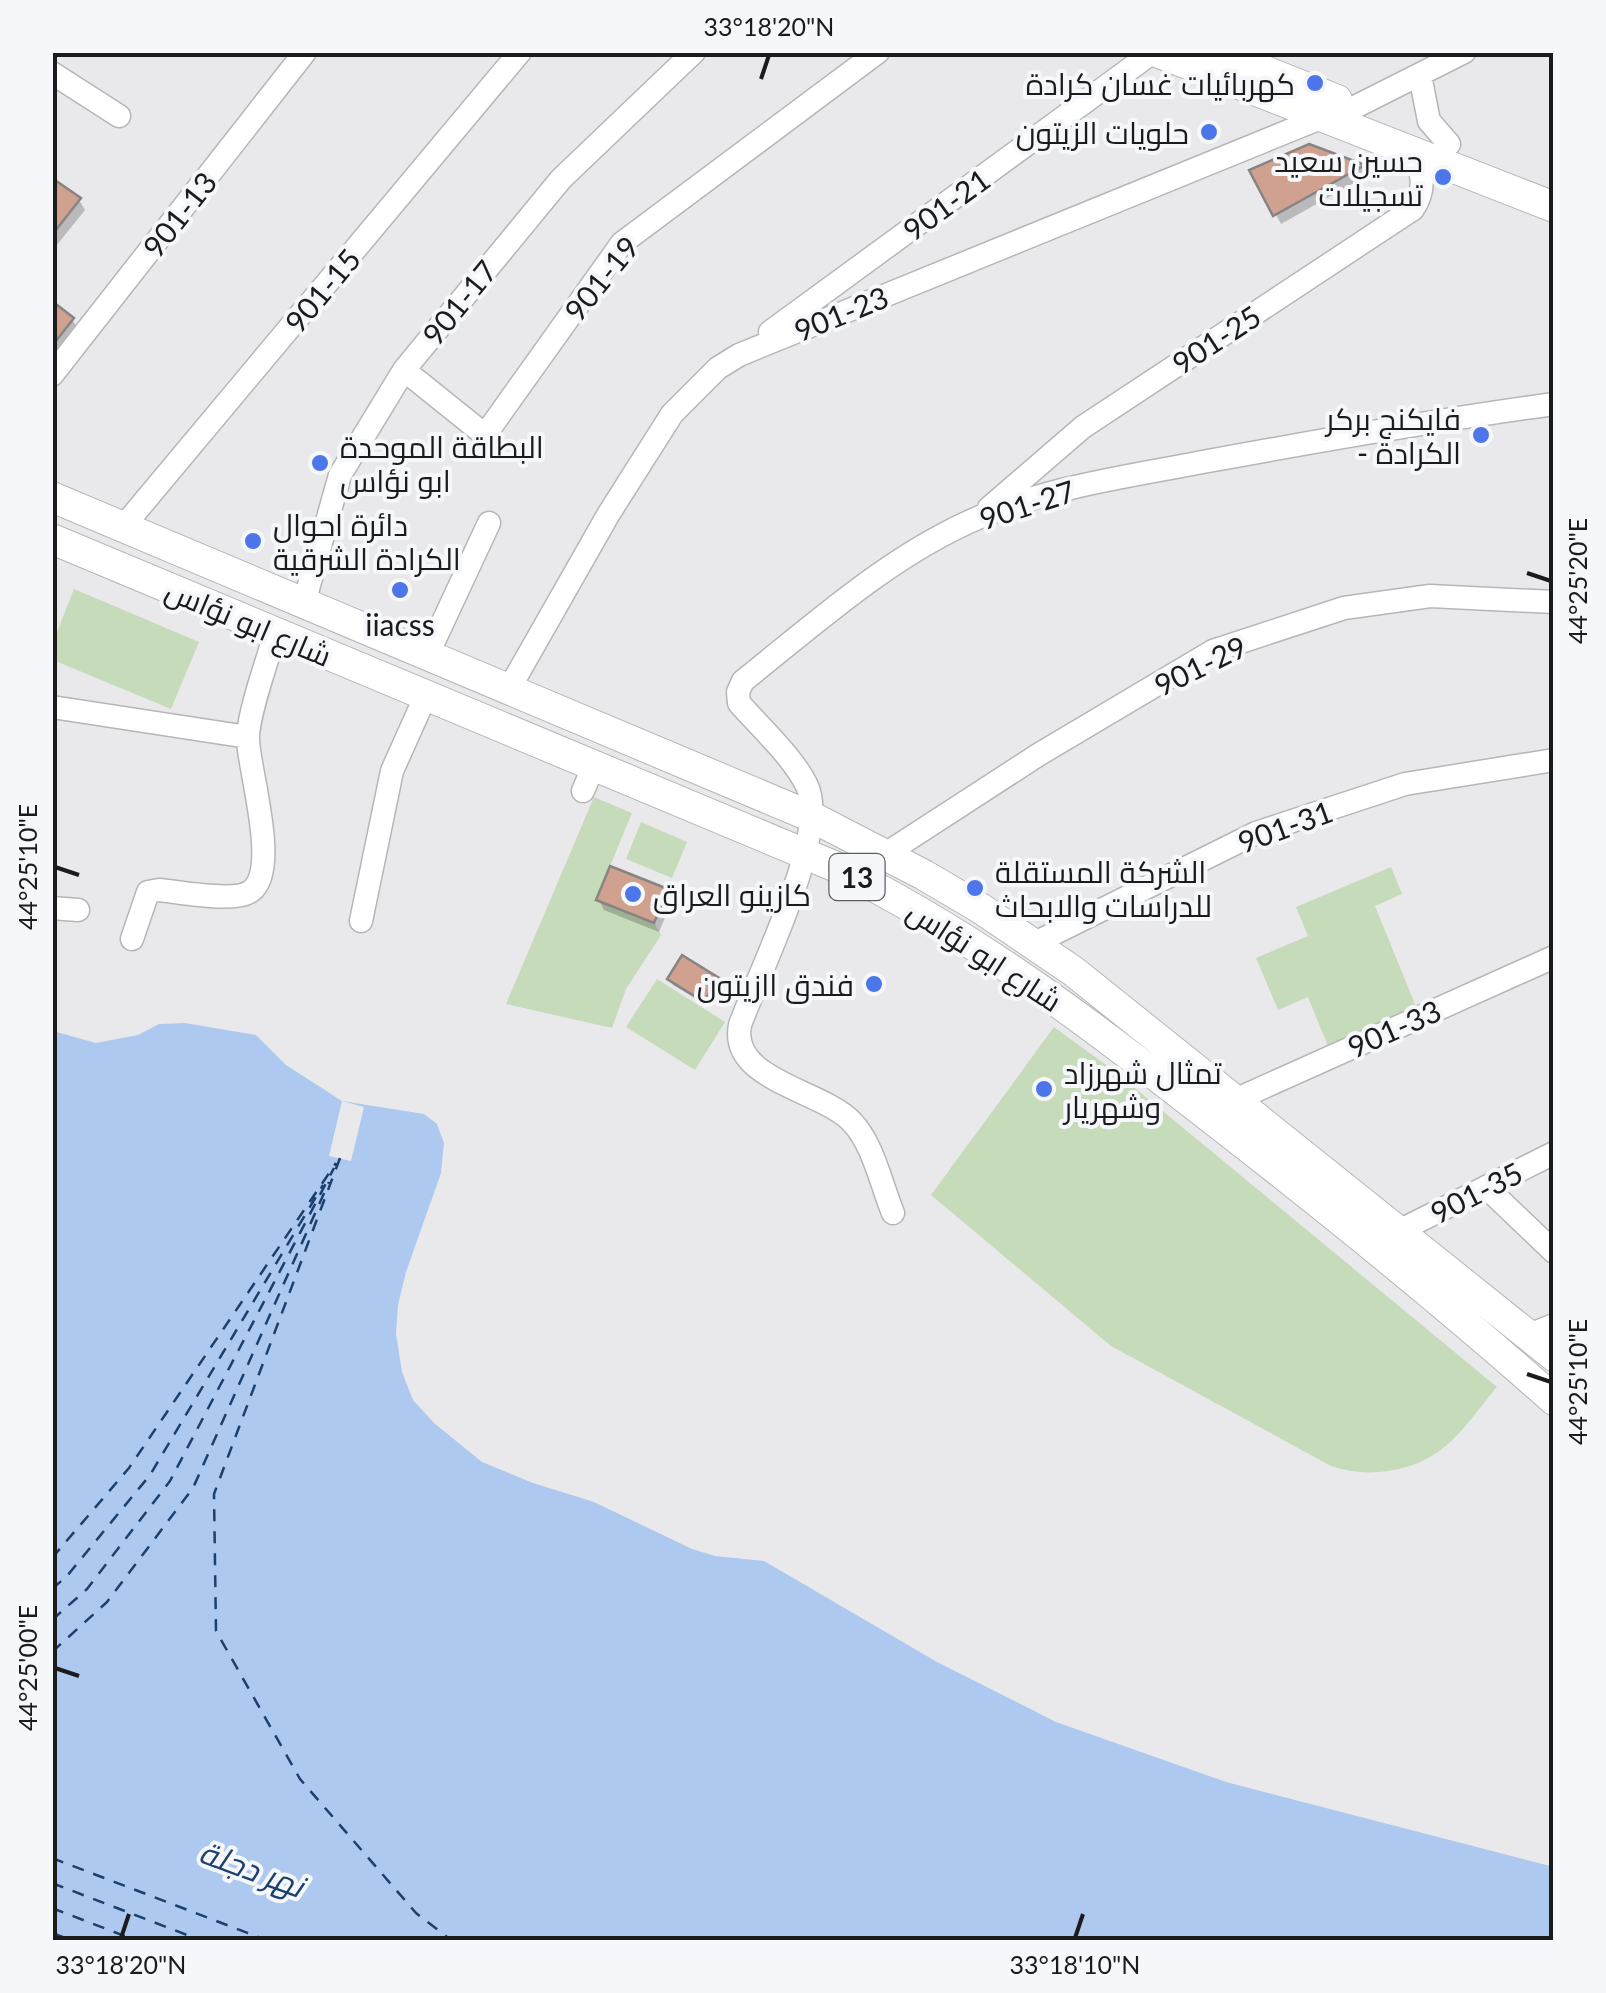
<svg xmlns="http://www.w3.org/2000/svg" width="1606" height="1993" font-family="Lato,Cairo,sans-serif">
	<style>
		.green { fill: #c6dbb9 }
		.water { fill: #adc9ef }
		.pier { fill: #e9e9ec }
		.shadow { fill: #0003 }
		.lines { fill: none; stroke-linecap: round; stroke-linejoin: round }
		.ferry { stroke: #1b406f; stroke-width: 2.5; stroke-dasharray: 12 10; stroke-linecap: butt }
		.building { fill: #cfa18e; stroke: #878483; stroke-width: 2.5 }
		.minor-casing { stroke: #b5b6b8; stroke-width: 25 }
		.major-casing { stroke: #b5b6b8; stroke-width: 32 }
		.minor { stroke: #fff; stroke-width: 22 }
		.major { stroke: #fff; stroke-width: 30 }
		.ticks { fill: none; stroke: #1b1b1c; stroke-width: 4 }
		.poi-dot { fill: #4c76e9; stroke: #f6f7fa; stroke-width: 4 }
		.labels { text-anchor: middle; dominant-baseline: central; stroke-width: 8; stroke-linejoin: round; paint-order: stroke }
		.shield { fill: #f6f7fa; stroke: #5d5d5f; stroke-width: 2.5 }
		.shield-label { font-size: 28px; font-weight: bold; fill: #1b1b1c }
		.poi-label { font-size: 30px; fill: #1b1b1c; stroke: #f6f7fa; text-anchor: end }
		.street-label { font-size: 30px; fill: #1b1b1c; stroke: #f6f7fa }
		.water-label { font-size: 32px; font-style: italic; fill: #1b406f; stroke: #f6f7fa }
		.neatline { fill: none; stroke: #1b1b1c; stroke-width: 4 }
		.ticks-label { font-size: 25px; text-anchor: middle; fill: #1b1b1c }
	</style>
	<rect width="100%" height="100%" fill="#e9e9ec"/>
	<path class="green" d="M74,589L199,642L171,709L53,660V642Z
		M594,797L632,813L596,900L654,923L661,935L626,989L612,1028L506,1004Z
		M641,822L687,842L672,878L626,859Z
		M1391,867L1402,894L1375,906L1417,1009L1328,1046L1308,997L1278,1010L1256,958L1308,936L1296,907Z
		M657,979L725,1022L695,1070L626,1027Z
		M1054,1027L1113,1070L1497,1387C1479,1408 1460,1437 1438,1452C1407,1473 1366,1478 1331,1466L1111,1346L931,1195Z"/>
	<path class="water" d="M185,1023L256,1035L286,1065L342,1101L424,1114L437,1124L444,1143L441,1173L406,1272L398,1305L396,1334L402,1372L413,1400L434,1423L482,1462L533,1483L594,1502L692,1549L715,1556L764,1561L937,1662L1056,1722L1226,1782L1554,1867L1553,1940H53V1031L96,1043L138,1035L159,1024Z"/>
	<path class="pier" d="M342,1101L364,1107L351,1161L329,1156Z"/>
	<path class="shadow" d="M1309,146L1364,167L1368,175L1281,224L1253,171Z
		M52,181L79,200L85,210L52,251Z
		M52,304L72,319L78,329L52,362Z
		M666,891L672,901L659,932L604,910L599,900Z
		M670,979L717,980L721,986L708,1006L673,985Z"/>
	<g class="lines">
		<path class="ferry" d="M340,1158L214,1494L216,1631L300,1779L416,1913L451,1940
			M52,1558L129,1468L336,1163
			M52,1589L67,1576L150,1475L323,1185
			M52,1620L87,1589L170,1481L334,1168
			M52,1652L107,1602L193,1488L329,1182
			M52,1858L266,1940
			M52,1883L200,1940
			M52,1908L135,1940
			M52,1933L71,1940"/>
	</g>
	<path class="building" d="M1309,144L1365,165L1273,216L1249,170Z
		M52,178L81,198L52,235Z
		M52,301L74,318L52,346Z
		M610,866L668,889L654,923L596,900Z
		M682,955L719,978L704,1002L667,979Z"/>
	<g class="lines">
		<g class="minor-casing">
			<path id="minor" d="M52,73L119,116
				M1420,75L1429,121L1449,144
				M1355,107L1464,52
				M770,332L1153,52
				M404,370L485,435L622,243L878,52
				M52,375L305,52
				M989,508L1083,427L1413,209C1427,189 1422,171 1413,150
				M123,527L520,52
				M304,603L340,475L404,370L561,179L694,52
				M427,656L489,523
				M509,689L608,515L672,414L718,368L739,355L1323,117
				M52,707L248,737
				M583,791L594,765
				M887,853L1038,755L1213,651L1344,608L1430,596L1554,602
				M52,908L78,910
				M361,921L392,771L426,695
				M132,939L148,892L159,890C180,892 235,903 251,891C280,870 249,771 248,740C247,716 268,659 275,634
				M1035,943L1256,833L1405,784L1554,760
				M1235,1100L1554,957
				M1486,1187L1554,1252
				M893,1213C881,1184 873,1143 851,1121C821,1090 729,1080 740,1025C758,974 830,833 807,786C794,758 760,727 739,703L738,692L743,681C817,622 892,554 980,517C1053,486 1131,476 1208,461C1323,440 1438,420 1554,404
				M1399,1231L1554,1153
				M1529,1335L1554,1325"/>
		</g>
		<g class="major-casing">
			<path id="major" d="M1157,52L1554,207
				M1218,52L1337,100
				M52,497L812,817L924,875L980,908L1073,971L1554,1356
				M52,539L834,866C977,936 1100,1031 1225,1129C1337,1216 1448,1306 1554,1400"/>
		</g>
		<use href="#minor" class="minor"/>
		<use href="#major" class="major"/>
	</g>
	<path class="ticks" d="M761,79L769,55M1527,573L1551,581M55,867L79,875M1527,1374L1551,1382M55,1668L79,1676M121,1938L129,1914M1075,1938L1083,1914"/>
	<g class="poi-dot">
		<circle cx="1315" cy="83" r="10"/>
		<circle cx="1209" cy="132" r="10"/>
		<circle cx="1443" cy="177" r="10"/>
		<circle cx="1481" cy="435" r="10"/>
		<circle cx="320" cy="463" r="10"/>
		<circle cx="253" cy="541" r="10"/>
		<circle cx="400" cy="590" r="10"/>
		<circle cx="975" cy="888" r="10"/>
		<circle cx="633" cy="894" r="10"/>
		<circle cx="874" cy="984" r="10"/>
		<circle cx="1044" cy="1089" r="10"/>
	</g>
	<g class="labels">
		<rect class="shield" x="829.5" y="854" width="55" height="46" rx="8"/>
		<g class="shield-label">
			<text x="857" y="877">13</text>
		</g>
		<g class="poi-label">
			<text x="1295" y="83">كهربائيات غسان كرادة</text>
			<text x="1189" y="132">حلويات الزيتون</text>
			<text x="1423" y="160">حسين سعيد<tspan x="1423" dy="34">تسجيلات</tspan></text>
			<text x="1461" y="418">فايكنج بركر<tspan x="1461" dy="34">- الكرادة</tspan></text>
			<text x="340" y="446" text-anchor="start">البطاقة الموحدة<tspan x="340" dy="34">ابو نؤاس</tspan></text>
			<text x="273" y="524" text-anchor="start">دائرة احوال<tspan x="273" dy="34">الكرادة الشرقية</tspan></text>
			<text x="400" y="624" text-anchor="middle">iiacss</text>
			<text x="995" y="871" text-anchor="start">الشركة المستقلة<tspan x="995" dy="34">للدراسات والابحاث</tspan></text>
			<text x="653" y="894" text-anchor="start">كازينو العراق</text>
			<text x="854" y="984">فندق اازيتون</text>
			<text x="1064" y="1072" text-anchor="start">تمثال شهرزاد<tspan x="1064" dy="34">وشهريار</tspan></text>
		</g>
		<g class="street-label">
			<text transform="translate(946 204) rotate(-36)">901-21</text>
			<text transform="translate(179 214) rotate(-52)">901-13</text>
			<text transform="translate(601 278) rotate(-51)">901-19</text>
			<text transform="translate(322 290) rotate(-50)">901-15</text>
			<text transform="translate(459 302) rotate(-51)">901-17</text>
			<text transform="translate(841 313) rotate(-22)">901-23</text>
			<text transform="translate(1216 339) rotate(-33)">901-25</text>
			<text transform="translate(1027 504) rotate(-18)">901-27</text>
			<text transform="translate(249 622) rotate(23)">شارع ابو نؤاس</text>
			<text transform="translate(1200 665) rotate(-26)">901-29</text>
			<text transform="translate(1285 826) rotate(-20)">901-31</text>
			<text transform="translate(985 955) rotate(33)">شارع ابو نؤاس</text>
			<text transform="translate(1394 1028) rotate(-24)">901-33</text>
			<text transform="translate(1476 1192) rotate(-27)">901-35</text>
		</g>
		<g class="water-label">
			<text transform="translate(252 1868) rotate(20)">نهر دجلة</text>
		</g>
	</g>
	<rect width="1606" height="1993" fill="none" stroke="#f6f7fa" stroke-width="110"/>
	<rect x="55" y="55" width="1496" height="1883" class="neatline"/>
	<g class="ticks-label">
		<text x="769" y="36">33°18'20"N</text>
		<text transform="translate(1578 581) rotate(-90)" y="9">44°25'20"E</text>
		<text transform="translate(28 867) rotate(-90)" y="9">44°25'10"E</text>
		<text transform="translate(1578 1382) rotate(-90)" y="9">44°25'10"E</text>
		<text transform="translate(28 1668) rotate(-90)" y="9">44°25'00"E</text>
		<text x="121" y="1974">33°18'20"N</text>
		<text x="1075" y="1974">33°18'10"N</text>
	</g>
</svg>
